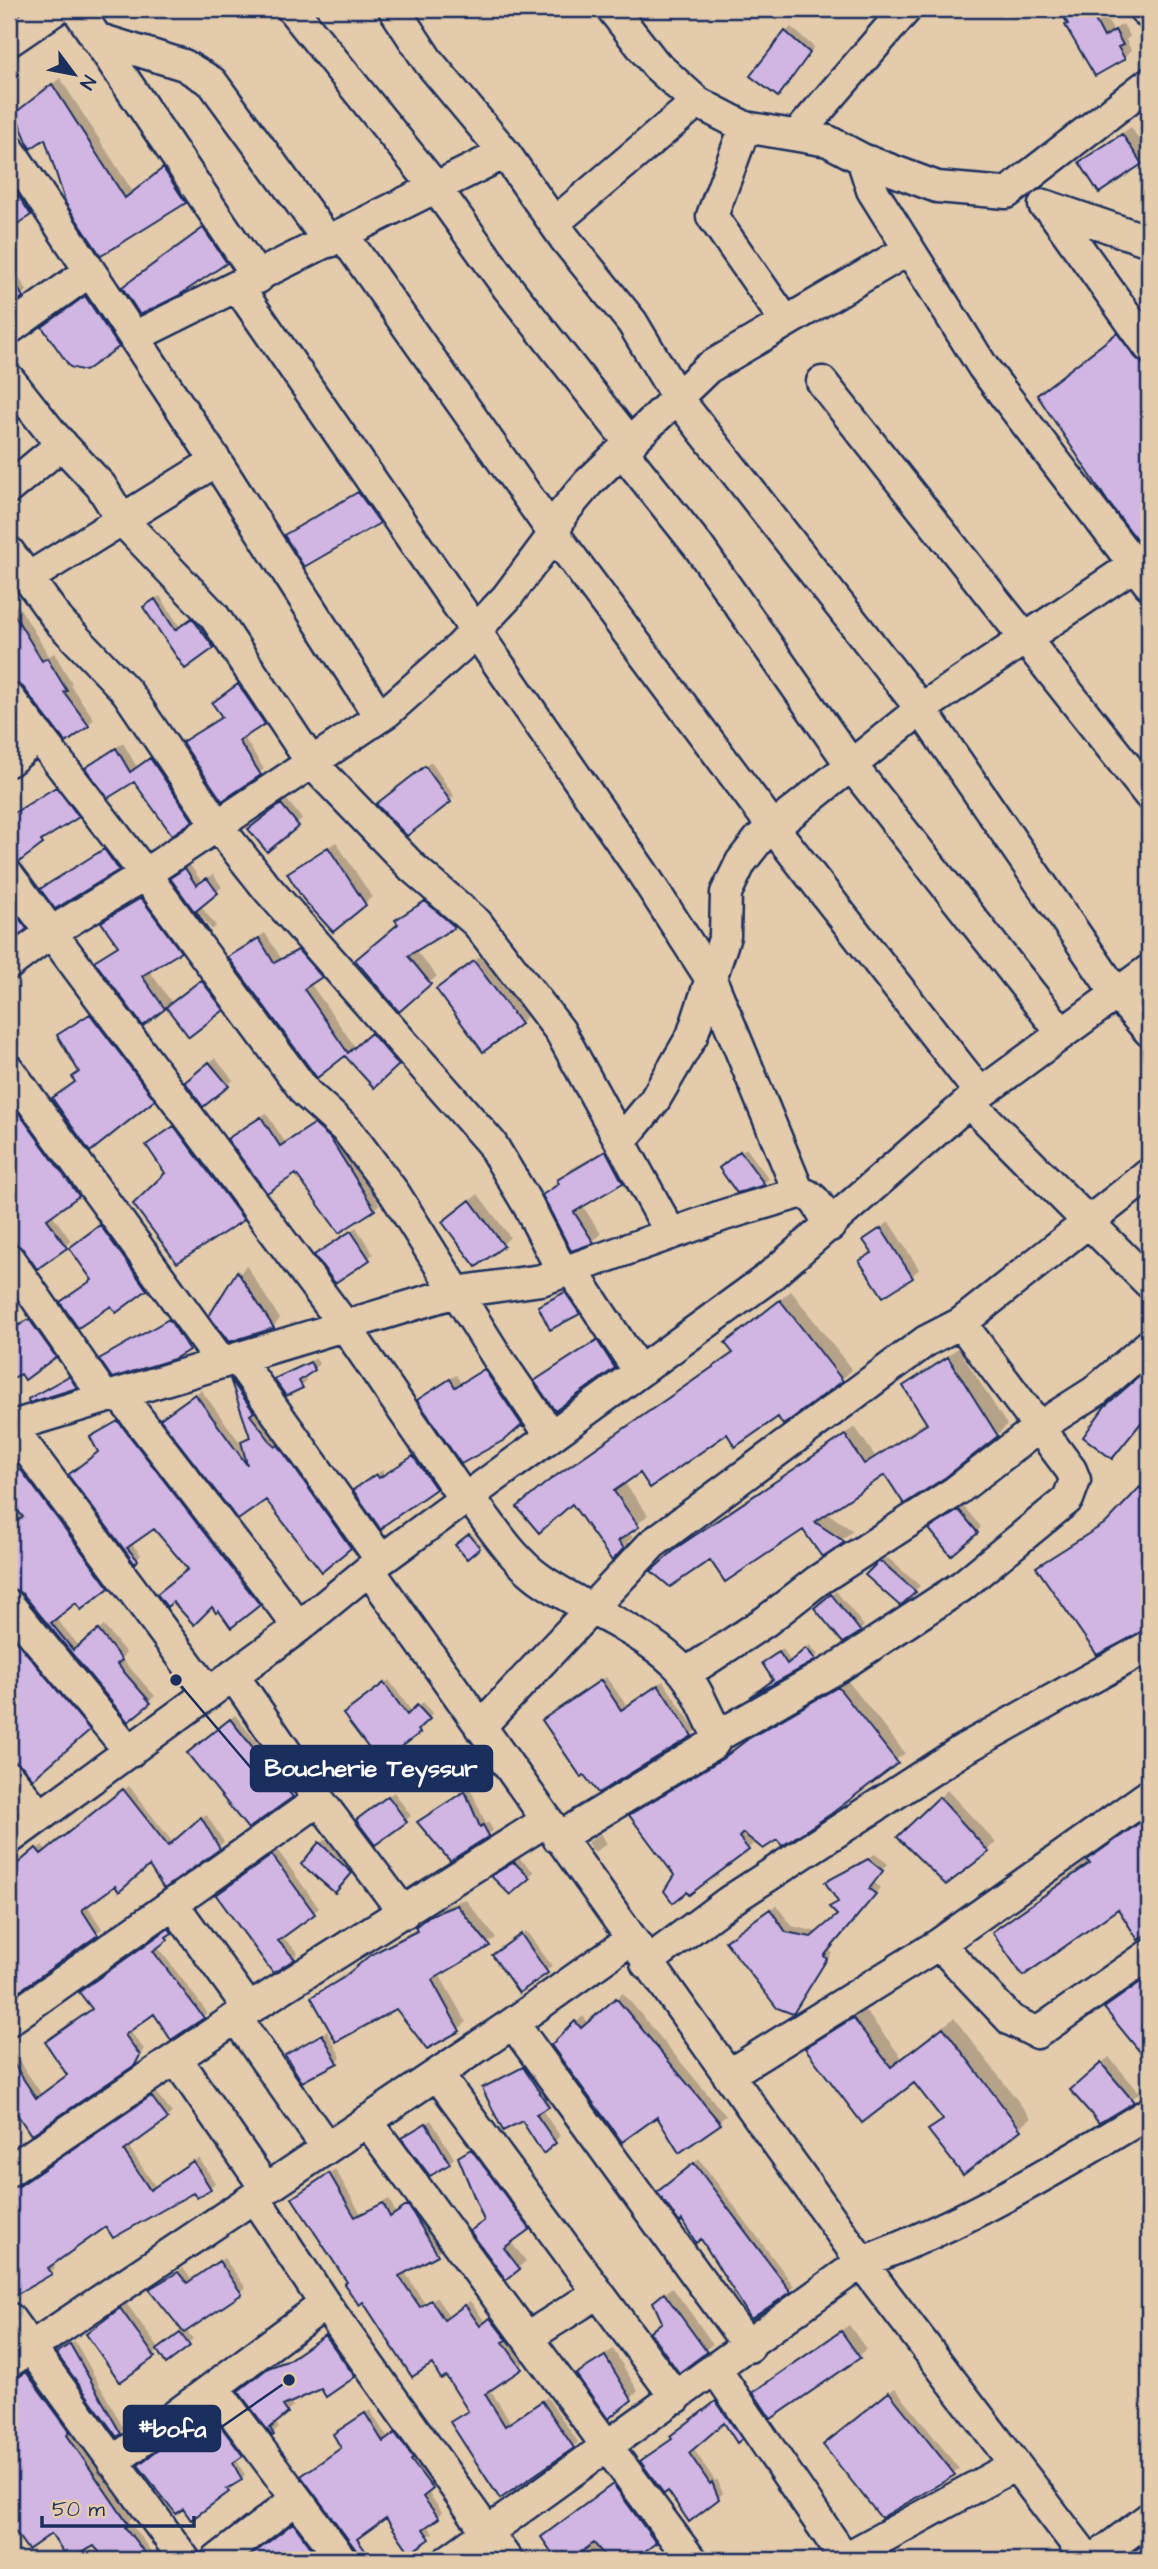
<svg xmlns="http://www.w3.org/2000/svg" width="1158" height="2569" font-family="'Architects Daughter',sans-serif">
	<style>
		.shadow { fill: #0003 }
		.building { fill: #d1b5e2; stroke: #1b2f5e; stroke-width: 2 }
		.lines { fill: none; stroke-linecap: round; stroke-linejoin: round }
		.minor-casing { stroke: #1b2f5e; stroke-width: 35 }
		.minor { stroke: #e3cbac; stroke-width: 30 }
		.leader { fill: none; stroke: #1b2f5e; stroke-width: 2.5 }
		.callout-dot { fill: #1b2f5e; stroke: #e3cbac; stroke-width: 2.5 }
		.callout { fill: #1b2f5e; stroke: #1b2f5e; stroke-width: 2.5 }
		.callout-label { font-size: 24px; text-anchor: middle; font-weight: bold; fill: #fff }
	</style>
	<rect width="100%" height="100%" fill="#e3cbac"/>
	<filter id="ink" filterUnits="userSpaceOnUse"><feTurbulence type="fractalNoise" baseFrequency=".0143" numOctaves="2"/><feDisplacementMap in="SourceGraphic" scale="14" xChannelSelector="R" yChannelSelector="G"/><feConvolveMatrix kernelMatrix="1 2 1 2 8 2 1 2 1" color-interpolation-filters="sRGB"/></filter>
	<g filter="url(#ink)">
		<path class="shadow" d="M1080,9H1094L1097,14L1102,11L1113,30L1123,24L1130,36L1126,40L1131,50L1124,57L1070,23L1067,19Z
			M791,27L814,47L782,90L786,32Z
			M60,78L133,192L171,162L193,194L102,254L45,136L17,113Z
			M1131,127L1149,155L1141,162L1081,163Z
			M16,174L38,206L9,227V180Z
			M212,222L234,254L226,262L124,287L163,255L165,258Z
			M15,271L27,291L9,305V275Z
			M94,290L126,338L85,369L44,327Z
			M1128,324L1149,349V538L1139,539L1040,395Z
			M364,489L384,517L379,522L286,535Z
			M160,596L180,627L196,615L217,643L186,666L149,603Z
			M9,602L12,608L18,605L49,656L54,653L72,683L70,685L94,719L88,725L16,680H9Z
			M244,681L268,718L243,736L264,769L223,799V716L219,699Z
			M123,743L137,767L158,753L198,813L192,819L134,780L87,768Z
			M431,762L454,796L450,800L383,799Z
			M62,783L83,811L46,836L42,843L18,860L9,858V816Z
			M287,800L302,819L267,850L255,825Z
			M336,842L372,897L333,930L289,873Z
			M112,843L125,861L56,907L43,889Z
			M190,865L202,882L213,874L222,887L200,905L216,926L212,930L172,879Z
			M148,892L186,944L149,970L172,1003L207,977L227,1004L189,1034L167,1005L143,1023L97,961L120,945L103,922Z
			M9,893L31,922L9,940Z
			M432,896L460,920L415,950L437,976L399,1009L397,920Z
			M265,933L281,958L305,945L327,970L310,983L356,1048L378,1028L404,1057L374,1085L345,1053L230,957Z
			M483,954L527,1015L520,1023L439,989Z
			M96,1010L159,1094L124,1120L126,1123L120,1129L91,1150L59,1093L76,1081L81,1071L59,1035Z
			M215,1058L233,1080L228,1085L192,1077Z
			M24,1109L83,1190L51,1213L71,1241L38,1267L18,1242L9,1240V1120Z
			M266,1113L285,1142L320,1120L335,1134L379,1204L374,1209L229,1139Z
			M185,1117L253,1209L243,1219L149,1145Z
			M614,1145L630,1174L582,1205L601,1234L593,1241L572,1249L544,1195L566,1172Z
			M746,1148L769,1179L764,1183L738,1191L726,1163Z
			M478,1194L510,1237L503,1244L450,1218Z
			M108,1220L153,1282L117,1310L112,1304L62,1302L93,1279L79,1241Z
			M889,1222L919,1269L912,1276L862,1262L873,1251L866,1240Z
			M356,1227L373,1254L368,1259L316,1255Z
			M246,1265L280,1319L273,1327L211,1315Z
			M571,1289L584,1308L579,1313L540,1306Z
			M791,1291L852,1370L842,1379L778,1415L727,1432L640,1470L624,1482L648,1515L628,1532L633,1537L612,1558L573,1502L529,1497L559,1472L733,1352L727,1343Z
			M35,1316L60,1351L12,1376L9,1370V1320L15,1328Z
			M174,1316L193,1344L188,1349L102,1359Z
			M606,1334L622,1359L556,1409L537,1381Z
			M958,1348L1007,1425L997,1435L885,1473L826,1512L853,1531L822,1555L804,1527L711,1557L663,1561L691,1536L855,1427L875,1456L927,1421L905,1386Z
			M316,1358L319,1364L304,1376L306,1381L301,1386L276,1380Z
			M490,1365L529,1421L524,1426L425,1395L456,1375L461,1383Z
			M74,1373L81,1382L76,1387L30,1400Z
			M237,1375L258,1405L254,1409L355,1542L350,1547L267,1498L168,1414L201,1390L241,1444L251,1435L232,1379Z
			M123,1418L263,1600L259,1604L190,1568L154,1526L131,1543L141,1555L135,1561L71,1475L100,1452L92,1437Z
			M419,1452L440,1483L382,1528L360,1486L382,1470L384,1474Z
			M27,1465L113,1581L76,1600L55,1617L79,1646L104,1626L126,1653L121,1658L155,1696L128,1720L24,1593L15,1587H9V1470Z
			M1144,1485L1149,1493V1629H1140L1038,1568L1114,1517Z
			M964,1507L981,1527L977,1532L936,1525Z
			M472,1534L481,1545L467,1556L458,1545Z
			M888,1558L920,1586L900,1604L867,1575L880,1561Z
			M836,1591L864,1626L860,1630L821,1603Z
			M9,1620L94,1724L88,1729L9,1760Z
			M810,1645L818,1655L815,1658L775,1680L764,1663L783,1649L791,1662Z
			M606,1677L627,1706L663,1681L696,1730L691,1735L549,1716Z
			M389,1680L412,1712L423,1702L433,1713L422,1724L424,1727L419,1732L350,1709Z
			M847,1680L905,1753L830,1813L777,1837L756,1841L748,1849L676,1875L631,1816L759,1731Z
			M1149,1692V1706L1144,1698Z
			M235,1715L296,1791L292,1796L194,1749Z
			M129,1786L173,1843L206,1814L224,1842L164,1886L149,1864L115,1884L87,1905L102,1929L16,1992L9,1982V1875L42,1845L47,1851Z
			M470,1788L486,1824L488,1822L493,1830L488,1835L424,1818Z
			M947,1790L996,1843L946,1883L900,1837Z
			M394,1792L411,1816L375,1843L363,1815Z
			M1149,1814V1930L1138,1938L1119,1907L994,1932Z
			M601,1833L607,1844L594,1852L587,1843Z
			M325,1839L355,1867L340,1886L320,1844Z
			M278,1851L319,1908L282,1936L298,1953L294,1958L223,1890Z
			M875,1854L888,1864L873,1882L880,1888L829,1949L832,1953L796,2008L790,2013L778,2007L733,1936L776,1905L792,1926L818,1932L839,1914L831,1907L839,1900L828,1882Z
			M519,1858L534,1872L510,1893L498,1872Z
			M465,1899L496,1938L439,1974L466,2022L459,2029L427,2047L397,2006L313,1997L379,1949L418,1928L438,1909Z
			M174,1925L172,1934L157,1946L207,2012L203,2017L154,2011L129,2030L144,2049L134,2063L9,2110V2046L42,2095L69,2074L94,2009L86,1987Z
			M526,1931L552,1966L520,1991L499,1951Z
			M623,1993L726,2116L679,2150L658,2115L553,2045L583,2016L588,2023Z
			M864,2009L902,2058L954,2018L1031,2118L963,2173L931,2130L944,2118L915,2080L808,2048L818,2037Z
			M327,2031L341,2057L337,2062L288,2055Z
			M1109,2057L1140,2093L1099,2121L1080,2082Z
			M528,2063L553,2101L541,2109L560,2136L544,2151L522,2119L484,2088Z
			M156,2093L172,2113L128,2146L155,2186L199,2158L215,2183L197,2196L194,2191L107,2225L52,2263L55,2268L51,2273L9,2297V2182L15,2184L25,2181Z
			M431,2120L454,2158L449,2163L404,2138Z
			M478,2144L535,2221L510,2241L526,2261L507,2278L460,2158Z
			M699,2159L794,2286L789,2291L702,2237L665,2187Z
			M335,2169L361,2214L389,2199L396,2213L413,2202L442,2249L404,2271L425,2304L436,2297L450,2317L470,2301L486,2323L496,2314L525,2362L490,2389L511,2423L547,2397L578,2442L573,2447L457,2418L469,2410L446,2373L294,2198Z
			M224,2258L246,2288L186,2330L193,2339L167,2361L159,2350L153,2356L94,2328L127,2304L160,2350L184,2330L156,2285L183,2268L192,2280Z
			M672,2287L713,2344L679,2370L662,2296Z
			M849,2325L866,2349L858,2356L755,2393Z
			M332,2330L360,2370L327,2395L321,2387L289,2401L293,2406L275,2422L279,2428L272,2434L246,2385L276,2363L294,2356Z
			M75,2341L124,2429L118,2435L62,2349Z
			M613,2349L638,2391L631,2398L578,2374Z
			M32,2368L74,2426L71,2429L132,2518L129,2521L152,2553L159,2548L167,2560H108L96,2546L69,2559L52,2531L29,2548L9,2521V2386Z
			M895,2388L959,2469L882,2516L830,2440Z
			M721,2398L745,2434L741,2438L725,2420L693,2448L715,2481L717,2479L723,2493L718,2498L674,2439L676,2432Z
			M214,2409L245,2451L236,2459L245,2476L227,2491L144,2462L178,2436L181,2441L212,2417L209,2414Z
			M370,2410L388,2439L401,2430L437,2483L427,2491L442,2512L427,2524L433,2533L428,2537L343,2447L339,2430Z
			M621,2478L662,2534L636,2556L638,2560H581L577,2553L567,2560H559L543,2537Z
			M298,2520L323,2553L319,2558L246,2560Z
			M1149,2538V2560H1129L1127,2558Z"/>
		<path class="building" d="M1083,9L1089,20L1094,18L1104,37L1115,30L1123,45L1118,47L1125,59L1095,76L1065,25L1068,24L1065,19Z
			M785,31L810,53L778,97L750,76Z
			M52,84L125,198L163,168L186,203L101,256L66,204L45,139L30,149L15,113Z
			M1122,134L1142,164L1099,193L1079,162Z
			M9,182L31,215L9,230Z
			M203,228L227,263L178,296L140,315L122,287Z
			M9,273L23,297L9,308Z
			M85,296L119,347L85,371L70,367L42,327Z
			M1117,333L1135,357L1149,369V538L1138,541L1108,502L1037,395Z
			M358,492L380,523L304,567L284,535Z
			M155,599L175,630L192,618L214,648L185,669L143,607Z
			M9,606L42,661L47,658L67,691L64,692L89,726L66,743L23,687L9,681Z
			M238,684L265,724L239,741L261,775L222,801L182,742L222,717L212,703Z
			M116,748L130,772L150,758L193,821L172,835L134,782L108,798L85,768Z
			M425,766L451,802L407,836L376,804Z
			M56,787L79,817L41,841L43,844L19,862L9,859V816Z
			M281,804L299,826L267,852L248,829Z
			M328,847L366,905L333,932L303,899L287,873Z
			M104,849L119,870L55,909L40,889Z
			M185,868L196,885L207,878L218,893L196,911L210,933L170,878Z
			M141,898L181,952L142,976L165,1009L143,1026L94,961L118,946L101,922Z
			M425,901L455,927L408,956L431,984L399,1012L355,960L398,924L395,920Z
			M11,908L27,929L9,942V909Z
			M259,938L274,963L298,950L322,977L304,989L348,1053L371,1033L399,1065L374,1088L345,1056L317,1078L228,957Z
			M474,961L521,1024L483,1052L436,989Z
			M201,980L224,1010L189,1037L166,1007Z
			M90,1014L155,1100L90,1152L52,1098L75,1082L72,1077L79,1072L57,1035Z
			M209,1062L229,1086L203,1107L185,1082Z
			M18,1112L79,1196L47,1219L67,1248L37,1269L23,1249L9,1242V1119Z
			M261,1117L280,1146L314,1124L330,1138L375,1210L339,1233L296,1174L267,1193L227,1139Z
			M174,1126L244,1220L177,1263L133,1204L165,1173L146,1145Z
			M606,1151L623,1183L574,1212L594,1243L571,1251L542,1195L559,1184L557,1180Z
			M740,1151L765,1185L737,1193L719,1168Z
			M470,1200L504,1246L476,1267L442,1222Z
			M100,1225L147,1290L116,1313L111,1306L78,1328L60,1302L92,1280L69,1248Z
			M881,1228L913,1278L883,1297L859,1261L872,1253L863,1240Z
			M351,1231L370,1260L335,1283L314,1255Z
			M237,1271L274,1328L229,1342L209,1316Z
			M565,1292L580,1314L550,1330L538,1306Z
			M780,1300L843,1381L783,1425L778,1417L735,1447L727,1434L650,1488L640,1473L614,1491L639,1527L618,1541L624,1548L612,1561L572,1504L539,1533L517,1507L547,1482L733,1353L725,1343Z
			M29,1319L56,1357L25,1380L21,1374L9,1380V1332Z
			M169,1319L189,1350L174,1359L112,1378L99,1359Z
			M597,1340L615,1368L555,1411L534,1381Z
			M948,1357L998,1436L946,1477L904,1504L885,1475L815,1522L845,1542L822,1557L803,1530L725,1582L710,1560L670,1587L651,1571L679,1546L845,1435L864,1464L927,1424L903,1386Z
			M310,1362L315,1370L299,1381L303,1388L286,1396L274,1379Z
			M1149,1368V1413L1112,1459L1083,1437L1105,1406Z
			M484,1369L524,1428L521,1426L506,1439L461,1464L417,1400L450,1379L455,1387Z
			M69,1376L77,1388L29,1403L28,1399Z
			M230,1379L254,1412L250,1415L275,1447L278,1445L351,1548L322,1572L266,1500L238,1520L160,1419L195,1394L247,1465L241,1441L250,1437Z
			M118,1421L260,1605L231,1628L219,1611L216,1613L212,1607L194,1625L173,1602L167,1607L157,1594L188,1569L154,1529L127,1548L138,1560L135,1564L68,1475L98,1452L90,1437Z
			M413,1456L436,1489L386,1524L381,1530L353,1490L376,1474L379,1478Z
			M21,1470L109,1588L81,1610L76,1603L51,1623L73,1650L98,1630L122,1660L117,1664L151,1703L128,1722L23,1594L9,1588V1527L23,1517L9,1500V1473Z
			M1140,1487L1149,1498V1629L1097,1655L1036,1567L1107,1522Z
			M959,1510L978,1533L951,1556L929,1529Z
			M469,1534L480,1548L467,1559L455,1545Z
			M878,1562H882L916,1592L900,1606L865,1575Z
			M831,1594L861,1632L843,1643L814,1608Z
			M9,1632L90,1730L33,1779L22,1766L9,1760Z
			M806,1648L816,1660L750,1697L773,1680L762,1663L779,1652L787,1664Z
			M601,1680L621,1710L658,1685L692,1736L598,1793L584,1775L581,1777L542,1720Z
			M384,1683L407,1715L417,1705L430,1719L418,1730L420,1733L380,1763L343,1714Z
			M838,1687L898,1763L831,1814L782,1846L777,1840L763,1849L743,1833L739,1837L749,1850L689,1895L687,1892L673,1903L664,1891L674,1875L629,1815L722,1759L748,1739Z
			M230,1719L293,1797L248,1829L187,1753Z
			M123,1789L168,1846L201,1817L220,1849L164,1889L149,1866L119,1892L115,1886L82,1910L98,1935L15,1994L9,1985V1871L36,1848L41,1854Z
			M465,1791L480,1827L483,1825L489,1836L450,1861L417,1822Z
			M388,1796L407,1822L375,1845L356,1820Z
			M939,1797L989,1852L946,1885L897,1837Z
			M1149,1816V1932L1138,1940L1118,1909L1023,1976L992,1932L1090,1863L1087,1860Z
			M319,1842L352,1873L335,1893L301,1864Z
			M272,1855L315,1914L278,1941L295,1959L273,1973L216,1895Z
			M868,1859L883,1871L869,1889L876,1894L824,1956L827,1959L793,2014L777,2008L725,1941L770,1909L786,1932L811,1937L837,1915L829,1907L838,1902L825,1882Z
			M514,1862L530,1878L510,1895L491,1876Z
			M457,1905L490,1946L432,1980L460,2031L427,2049L396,2009L336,2042L311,1997L343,1978L370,1955L417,1931L415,1927L429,1916Z
			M169,1928L172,1933L166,1937L168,1940L153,1951L204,2018L171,2040L154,2014L125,2035L140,2055L135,2065L31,2135L9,2102V2057L36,2098L67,2075L45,2042L92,2009L79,1992Z
			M521,1934L548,1973L519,1993L492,1955Z
			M1149,1976V2063L1104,2008Z
			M616,1998L721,2124L679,2153L657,2117L622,2142L551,2045L575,2021L581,2028Z
			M853,2018L891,2067L943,2027L1021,2130L963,2175L928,2130L943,2120L914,2083L862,2123L805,2048Z
			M322,2034L338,2063L302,2082L285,2055Z
			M1101,2063L1134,2102L1099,2123L1070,2090Z
			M523,2067L549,2107L536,2114L556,2143L543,2154L522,2121L503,2131L482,2088Z
			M151,2096L168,2119L124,2151L150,2190L193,2161L211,2189L197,2198L193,2193L113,2238L106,2227L48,2268L52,2274L9,2299V2188L19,2186Z
			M426,2123L450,2164L430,2176L401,2138Z
			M471,2149L530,2229L504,2248L520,2269L506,2280L470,2231L484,2221L458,2157Z
			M694,2163L791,2292L751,2319L701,2239L696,2243L682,2220L680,2223L657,2192Z
			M329,2173L355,2217L383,2203L390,2217L408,2205L438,2255L399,2276L420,2307L431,2300L444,2320L465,2305L480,2326L490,2318L507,2340L503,2342L522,2369L485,2394L505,2426L542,2401L574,2448L500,2499L450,2422L468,2411L446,2376L441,2379L432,2364L412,2377L363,2302L359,2305L344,2284L347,2282L292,2198Z
			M219,2261L242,2294L184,2333L149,2289L178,2272L187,2283Z
			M664,2293L707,2352L679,2373L650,2332L662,2322L653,2302Z
			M120,2308L155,2357L120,2382L86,2334Z
			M841,2331L860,2358L771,2419L753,2392Z
			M180,2333L190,2346L166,2364L157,2350Z
			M325,2335L355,2377L326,2397L321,2389L283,2406L288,2413L270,2428L274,2435L272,2436L238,2391L268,2368L287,2361Z
			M70,2344L121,2434L117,2437L56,2353Z
			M605,2356L632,2400L608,2419L576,2374Z
			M26,2372L70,2432L67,2435L128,2524L125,2527L150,2560H106L94,2546L68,2560L51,2534L28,2550L9,2523V2384Z
			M889,2392L955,2475L881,2518L823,2445Z
			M716,2401L742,2439L737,2443L724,2423L689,2453L710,2484L712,2482L719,2499L689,2522L668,2491L664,2494L640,2461L672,2439L670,2436Z
			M210,2412L243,2456L233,2463L242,2480L227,2489L229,2492L191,2520L183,2509L176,2514L138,2465L174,2438L177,2443L210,2417L207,2414Z
			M365,2413L383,2442L395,2433L413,2458L411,2460L433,2489L423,2497L439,2518L423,2529L430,2539L410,2553L386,2518L357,2539L372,2560H359L356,2550L301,2476L341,2448L333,2434Z
			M613,2484L656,2543L633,2560H608L594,2543L570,2560H557L541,2537Z
			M293,2523L320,2560H245Z
			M1149,2540V2560H1122Z"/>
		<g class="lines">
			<g class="minor-casing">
				<path id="minor" d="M77,9L258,278
					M292,9L436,188L508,288L631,444
					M394,9L428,61L505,153L565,239L632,322L678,399L921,709L1116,993L1149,1031
					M612,9L656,65L697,102L745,127L828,141L862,159L872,190L983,367L1149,584
					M1144,9L1149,14
					M96,38L184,65L212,82L329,242
					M9,41L56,9
					M745,127L712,216L786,322
					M797,135L906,9
					M9,149L216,461L379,716
					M862,159L937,187L1007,193L1149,83
					M1044,205L1149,241
					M1049,207L1149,347
					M554,223L697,102
					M343,235L554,534L773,827L980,1093
					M238,287L642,872L711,979L799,1193
					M9,329L90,271
					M134,337L505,153
					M9,379L54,436L101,486L122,520L214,616L311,762L413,868L477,923L560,1031L671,1234
					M822,382L1149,795
					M623,452L698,546L851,765L1062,1033
					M9,488L62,444
					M9,552L59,621L127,692L217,825L266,887L491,1143L528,1205L563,1273
					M28,578L216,461
					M9,698L145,874L306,1093L347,1130L395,1194L499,1360L551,1436
					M9,761L39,736
					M9,876L345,1326L465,1500
					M9,964L50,933L145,874L387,712L460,647L507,597L554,534L562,514L588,483L708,368L908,250
					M9,1070L222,1363
					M969,1102L1149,1283
					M621,1141L654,1101L692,1036L725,936L726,893L741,862L759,839L921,709L1149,555
					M9,1259L105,1398
					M571,1269L638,1370
					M238,1359L381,1560
					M119,1394L299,1627
					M9,1427L456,1292L541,1280L724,1215L799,1193C816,1193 822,1213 830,1226
					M11,1427L209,1693
					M469,1497C491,1524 510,1557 539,1578C582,1609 636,1626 675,1663C695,1681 706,1713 718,1736L713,1744L558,1838
					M370,1571L876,2282L1088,2560
					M9,1605L130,1752
					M685,1674L766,1621L817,1581L956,1491L1039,1427L1094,1392L1149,1345
					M480,1727L652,1544L926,1341L961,1323L1149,1174
					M718,1736L840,1666L962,1586L1068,1499L1075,1480L1071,1470L961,1323
					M9,1777L40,1816
					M319,1800L404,1913
					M9,1839L299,1627L381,1560L768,1278L969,1102L1149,970
					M173,1904L249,2009
					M939,1944L1011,2020L1037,2033L1149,1955
					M646,1963L728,1902L964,1749L1149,1646
					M236,2018L327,2148
					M9,2020L319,1800L233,1675
					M513,2023L749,2347
					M176,2059L266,2189
					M437,2074L676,2398
					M728,2075L939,1944L1149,1795
					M367,2121L691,2560
					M9,2171L249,2009L546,1821
					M254,2197L325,2304L507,2560
					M9,2318L185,2560
					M528,2337L598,2293
					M9,2362L513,2023L630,1940
					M716,2370L845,2559
					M215,2389L342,2560
					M113,2462L325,2304
					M217,2560L296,2499
					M449,2560L862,2262C963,2225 1057,2169 1149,2113
					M842,2560L1015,2465
					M1093,2560L1149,2518"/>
			</g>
			<use href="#minor" class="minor"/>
		</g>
	</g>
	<path class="leader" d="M176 1680L251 1768M289 2380L220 2428"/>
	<g class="callout-dot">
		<circle cx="176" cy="1680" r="7"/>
		<circle cx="289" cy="2380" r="7"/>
	</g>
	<g class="callout">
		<rect x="251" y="1746" width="241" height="45" rx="7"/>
		<rect x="124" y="2406" width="96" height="45" rx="7"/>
	</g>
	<g class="callout-label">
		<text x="371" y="1776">Boucherie Teyssur</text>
		<text x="172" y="2437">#bofa</text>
	</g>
	<rect width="1158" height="2569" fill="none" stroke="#e3cbac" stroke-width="35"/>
	<rect x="18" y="18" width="1123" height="2534" fill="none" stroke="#1b2f5e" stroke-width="2.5" filter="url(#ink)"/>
	<g transform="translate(74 74) rotate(122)" stroke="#e3cbac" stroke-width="5" paint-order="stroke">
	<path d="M0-5L12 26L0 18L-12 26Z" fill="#1b2f5e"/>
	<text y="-10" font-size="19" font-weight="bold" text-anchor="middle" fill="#1b2f5e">N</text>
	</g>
	<path d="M42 2516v10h152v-10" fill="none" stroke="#1b2f5e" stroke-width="3.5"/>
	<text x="52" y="2516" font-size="21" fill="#1b2f5e" stroke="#e3cbac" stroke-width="5" paint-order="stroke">50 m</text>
</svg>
